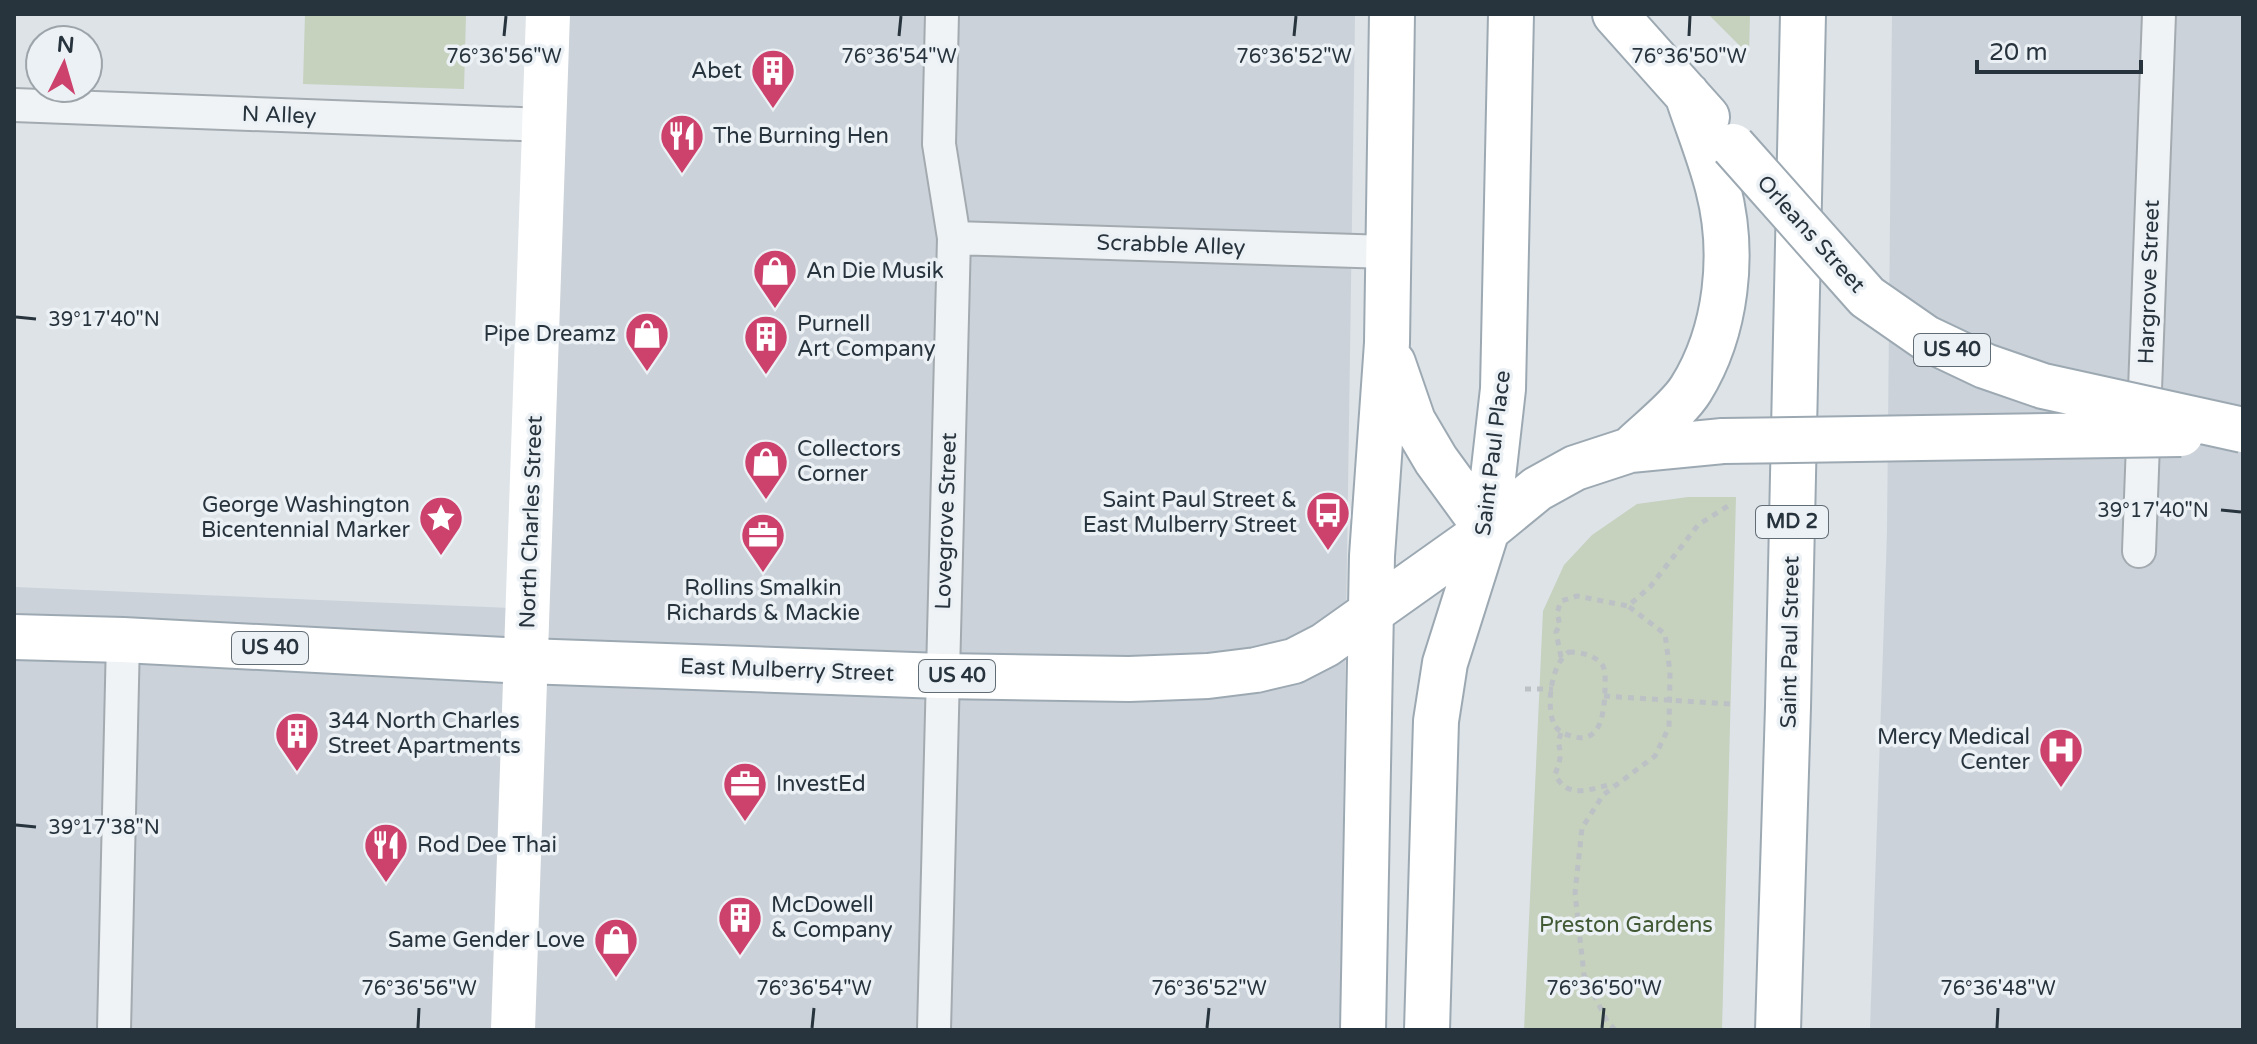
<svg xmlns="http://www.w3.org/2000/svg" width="2257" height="1044" font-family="'Varela Round',sans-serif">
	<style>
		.built { fill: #cbd2d9 }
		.green { fill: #c6d1be }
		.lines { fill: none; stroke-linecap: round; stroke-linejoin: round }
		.service-casing { stroke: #a3abb1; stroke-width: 36 }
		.primary-casing { stroke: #9da9b2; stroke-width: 48 }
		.path { stroke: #bcc1c5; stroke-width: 5; stroke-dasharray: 6 6; stroke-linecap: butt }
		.service { stroke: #f0f3f5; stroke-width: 32 }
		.secondary { stroke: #fff; stroke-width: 44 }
		.primary { stroke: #fff; stroke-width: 44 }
		.primary-bridge-casing { stroke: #9da9b2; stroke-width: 48; stroke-linecap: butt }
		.primary-bridge { stroke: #fff; stroke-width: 44 }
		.ticks { fill: none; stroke: #27333d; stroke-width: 3 }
		.labels { text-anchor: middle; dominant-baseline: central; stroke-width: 7; stroke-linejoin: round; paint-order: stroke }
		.shield { fill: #ecf1f5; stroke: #626c74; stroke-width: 2 }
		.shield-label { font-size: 20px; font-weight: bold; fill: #27333d }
		.poi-label { font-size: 22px; fill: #27333d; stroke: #ecf1f5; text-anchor: start }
		.street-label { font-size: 22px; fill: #27333d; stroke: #ecf1f5 }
		.park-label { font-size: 22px; fill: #415934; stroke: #ecf1f5 }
		.ticks-label { font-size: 20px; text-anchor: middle; fill: #27333d; stroke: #ecf1f5; stroke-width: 7; stroke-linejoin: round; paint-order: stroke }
	</style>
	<rect width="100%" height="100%" fill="#dde3e7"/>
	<path class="built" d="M530,14H1355L1340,1030H14V587L510,608Z
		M1892,14H2243V1030H1870L1887,533Z"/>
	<path class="green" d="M305,14H466L464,89L303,84Z
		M1708,14H1750L1749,55Z
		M1688,497H1736L1722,1030H1524L1543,611L1564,565L1592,535L1637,504Z"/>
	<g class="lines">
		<g class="service-casing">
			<path id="service" d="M14,105L545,125
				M954,238L1388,252
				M2139,551L2159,14
				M114,1030L123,640
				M934,1030L954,238L939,144L942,14"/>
		</g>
		<g class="primary-casing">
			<path id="primary" d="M1615,14L1707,117
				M1393,363L1413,421L1436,460L1487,530
				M1630,450C1648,432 1678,410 1691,389C1727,331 1735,253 1718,188C1710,156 1697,125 1687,94
				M14,637L123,640L526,661L941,676L1129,679L1208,676L1256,670L1294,661L1325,645L1487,530L1537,489L1575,468L1630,450L1723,441
				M1363,1030L1372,556L1387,343L1392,14
				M1427,1030L1436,721L1445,663L1487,530L1503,389L1511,14
				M1778,1030L1788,707L1803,14"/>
		</g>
		<path class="path" d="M1569,652C1580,652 1596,655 1603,666C1606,672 1605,683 1605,690C1604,711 1602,746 1571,736C1565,734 1559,732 1555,726C1545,708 1551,663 1569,652Z
			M1561,657L1556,632L1560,625L1557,613L1561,601L1577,596L1628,606
			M1525,689H1553
			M1604,696L1730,704
			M1561,733L1558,742C1562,754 1560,763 1555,774C1567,800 1590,789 1613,784
			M1615,1030L1607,1021L1584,975L1575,893L1582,828L1603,795L1655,756L1669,727L1670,672L1665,634L1628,606L1650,587L1698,525L1731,504"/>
		<use href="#service" class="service"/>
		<path class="secondary" d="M513,1030L548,14"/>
		<use href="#primary" class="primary"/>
		<g class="primary-bridge-casing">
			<path id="primary-bridge" d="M1733,146L1867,297L1926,338L1985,366L2043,386L2243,430
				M1723,441L2181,434"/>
		</g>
		<use href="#primary-bridge" class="primary-bridge"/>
	</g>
	<path class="ticks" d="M504,36L506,16M899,36L901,16M1294,36L1296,16M1689,36L1690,16M16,317L36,319M2221,510L2241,512M16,825L36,827M418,1028L419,1008M812,1028L814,1008M1207,1028L1209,1008M1602,1028L1604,1008M1997,1028L1998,1008"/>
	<defs>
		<g id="building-pin" transform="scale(2.3)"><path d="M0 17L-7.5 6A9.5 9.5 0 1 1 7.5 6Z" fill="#cd416d" stroke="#ecf1f5"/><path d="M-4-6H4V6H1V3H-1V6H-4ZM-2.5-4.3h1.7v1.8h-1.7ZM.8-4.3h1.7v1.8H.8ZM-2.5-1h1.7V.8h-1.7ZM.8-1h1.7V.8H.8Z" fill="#fff"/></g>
		<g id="restaurant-pin" transform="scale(2.3)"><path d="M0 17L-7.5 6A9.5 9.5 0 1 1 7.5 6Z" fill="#cd416d" stroke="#ecf1f5"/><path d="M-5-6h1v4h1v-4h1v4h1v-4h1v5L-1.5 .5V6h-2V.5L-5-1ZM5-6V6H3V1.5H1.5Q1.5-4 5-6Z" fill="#fff"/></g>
		<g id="shop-pin" transform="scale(2.3)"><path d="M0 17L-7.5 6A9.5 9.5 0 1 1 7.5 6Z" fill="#cd416d" stroke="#ecf1f5"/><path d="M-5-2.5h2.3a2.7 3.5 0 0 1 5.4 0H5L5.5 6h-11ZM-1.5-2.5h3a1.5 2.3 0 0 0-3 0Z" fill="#fff"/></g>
		<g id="bus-pin" transform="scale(2.3)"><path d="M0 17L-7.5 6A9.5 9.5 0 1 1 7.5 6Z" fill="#cd416d" stroke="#ecf1f5"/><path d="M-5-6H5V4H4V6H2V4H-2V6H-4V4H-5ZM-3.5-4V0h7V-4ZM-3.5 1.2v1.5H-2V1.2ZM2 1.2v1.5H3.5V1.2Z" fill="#fff"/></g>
		<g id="sight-pin" transform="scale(2.3)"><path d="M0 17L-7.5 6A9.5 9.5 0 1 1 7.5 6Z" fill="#cd416d" stroke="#ecf1f5"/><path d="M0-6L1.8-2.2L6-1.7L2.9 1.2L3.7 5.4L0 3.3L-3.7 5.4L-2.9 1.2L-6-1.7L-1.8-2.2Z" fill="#fff"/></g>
		<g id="office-pin" transform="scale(2.3)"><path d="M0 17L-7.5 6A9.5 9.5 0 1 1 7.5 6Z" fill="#cd416d" stroke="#ecf1f5"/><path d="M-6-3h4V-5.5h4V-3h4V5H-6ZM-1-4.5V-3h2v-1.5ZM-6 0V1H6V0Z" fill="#fff"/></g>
		<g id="hospital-pin" transform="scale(2.3)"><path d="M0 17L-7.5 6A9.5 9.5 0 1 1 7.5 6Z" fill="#cd416d" stroke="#ecf1f5"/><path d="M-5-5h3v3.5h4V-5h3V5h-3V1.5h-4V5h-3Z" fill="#fff"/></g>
	</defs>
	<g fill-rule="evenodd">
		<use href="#building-pin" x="773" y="71"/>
		<use href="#restaurant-pin" x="682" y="136"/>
		<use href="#shop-pin" x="775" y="271"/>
		<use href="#shop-pin" x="647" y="334"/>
		<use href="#building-pin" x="766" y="337"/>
		<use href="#shop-pin" x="766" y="462"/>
		<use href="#bus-pin" x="1328" y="513"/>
		<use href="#sight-pin" x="441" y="518"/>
		<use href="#office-pin" x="763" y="535"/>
		<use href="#building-pin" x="297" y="734"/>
		<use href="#hospital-pin" x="2061" y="750"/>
		<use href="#office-pin" x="745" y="784"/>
		<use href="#restaurant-pin" x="386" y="845"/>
		<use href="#building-pin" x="740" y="918"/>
		<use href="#shop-pin" x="616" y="940"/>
	</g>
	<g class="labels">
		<g class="shield">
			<rect x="1914" y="334" width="76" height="32" rx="6"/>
			<rect x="1756" y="506" width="72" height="32" rx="6"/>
			<rect x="232" y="632" width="76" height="32" rx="6"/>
			<rect x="919" y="660" width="76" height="32" rx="6"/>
		</g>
		<g class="shield-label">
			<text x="1952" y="350">US 40</text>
			<text x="1792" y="522">MD 2</text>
			<text x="270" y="648">US 40</text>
			<text x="957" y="676">US 40</text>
		</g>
		<g class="poi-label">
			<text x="742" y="71" text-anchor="end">Abet</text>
			<text x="713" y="136">The Burning Hen</text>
			<text x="806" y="271">An Die Musik</text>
			<text x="797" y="324">Purnell<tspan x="797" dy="25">Art Company</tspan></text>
			<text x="616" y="334" text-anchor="end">Pipe Dreamz</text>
			<text x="797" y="449">Collectors<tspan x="797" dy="25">Corner</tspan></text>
			<text x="1297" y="500" text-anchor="end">Saint Paul Street &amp;<tspan x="1297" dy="25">East Mulberry Street</tspan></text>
			<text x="410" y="505" text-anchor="end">George Washington<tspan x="410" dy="25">Bicentennial Marker</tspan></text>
			<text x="763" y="588" text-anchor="middle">Rollins Smalkin<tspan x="763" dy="25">Richards &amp; Mackie</tspan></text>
			<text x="328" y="721">344 North Charles<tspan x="328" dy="25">Street Apartments</tspan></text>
			<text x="2030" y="737" text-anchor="end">Mercy Medical<tspan x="2030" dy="25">Center</tspan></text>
			<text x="776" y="784">InvestEd</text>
			<text x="417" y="845">Rod Dee Thai</text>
			<text x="771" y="905">McDowell<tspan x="771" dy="25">&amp; Company</tspan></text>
			<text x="585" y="940" text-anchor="end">Same Gender Love</text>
		</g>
		<g class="street-label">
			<text transform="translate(279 115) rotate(2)">N Alley</text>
			<text transform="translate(1811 234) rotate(48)">Orleans Street</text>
			<text transform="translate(1171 245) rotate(2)">Scrabble Alley</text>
			<text transform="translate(2149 282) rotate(-88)">Hargrove Street</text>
			<text transform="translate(1493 453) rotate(-83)">Saint Paul Place</text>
			<text transform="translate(946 521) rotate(-88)">Lovegrove Street</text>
			<text transform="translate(531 522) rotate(-88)">North Charles Street</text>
			<text transform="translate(1790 642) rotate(-89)">Saint Paul Street</text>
			<text transform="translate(787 670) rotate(2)">East Mulberry Street</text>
		</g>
		<g class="park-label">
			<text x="1626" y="925">Preston Gardens</text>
		</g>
	</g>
	<g class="ticks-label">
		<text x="504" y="63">76°36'56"W</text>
		<text x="899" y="63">76°36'54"W</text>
		<text x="1294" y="63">76°36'52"W</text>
		<text x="1689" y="63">76°36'50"W</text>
		<text x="104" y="326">39°17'40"N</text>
		<text x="2153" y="517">39°17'40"N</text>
		<text x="104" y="834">39°17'38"N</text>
		<text x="419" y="995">76°36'56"W</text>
		<text x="814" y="995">76°36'54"W</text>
		<text x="1209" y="995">76°36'52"W</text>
		<text x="1604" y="995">76°36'50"W</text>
		<text x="1998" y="995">76°36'48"W</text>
	</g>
	<rect width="2257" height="1044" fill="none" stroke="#27333d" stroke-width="32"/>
	<g transform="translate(64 64) rotate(5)"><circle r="38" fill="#ecf1f5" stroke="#9da5ab" stroke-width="2"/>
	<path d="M0-6L14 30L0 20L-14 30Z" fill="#cd416d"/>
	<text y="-12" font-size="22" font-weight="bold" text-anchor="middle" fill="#27333d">N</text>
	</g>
	<path d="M1977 60v12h164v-12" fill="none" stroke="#27333d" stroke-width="4"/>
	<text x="1989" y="60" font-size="24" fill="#27333d" stroke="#ecf1f5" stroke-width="6" paint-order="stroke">20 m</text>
</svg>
